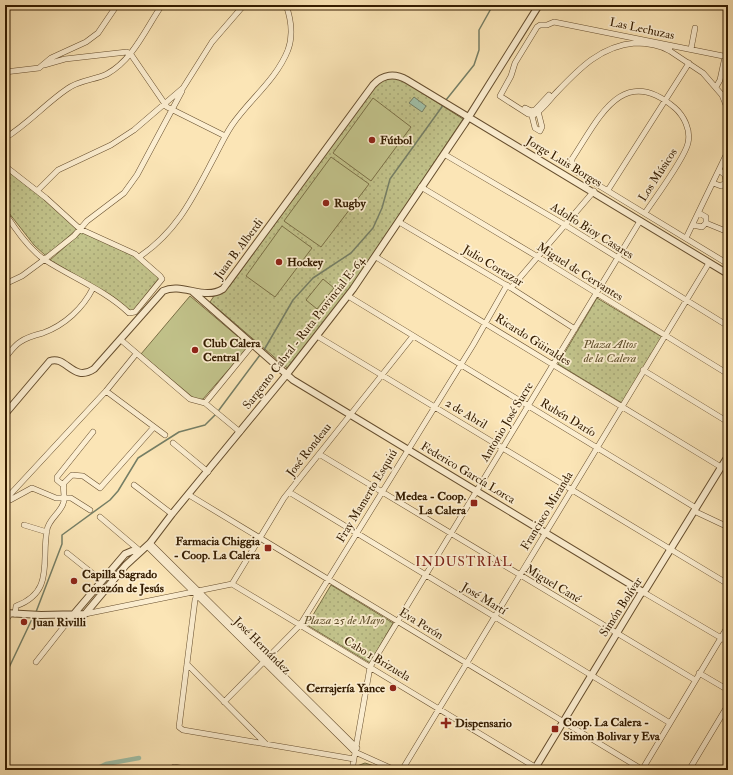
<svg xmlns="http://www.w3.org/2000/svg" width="733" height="775" font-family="'IM FELL Double Pica',serif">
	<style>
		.grass { fill: url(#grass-dots); stroke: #7b7046 }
		.garden { fill: #c2c38b; stroke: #7b7046 }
		.water { fill: url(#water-ripples); stroke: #757e65 }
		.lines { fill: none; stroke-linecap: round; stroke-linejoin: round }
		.stream { stroke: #757e65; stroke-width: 1.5 }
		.canal { stroke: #a0c0a8; stroke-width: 4.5 }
		.minor-casing { stroke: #664e2e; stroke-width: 6 }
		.tertiary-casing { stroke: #664e2e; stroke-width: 8 }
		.minor { stroke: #fceed0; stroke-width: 5 }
		.tertiary { stroke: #fceed0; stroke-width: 6 }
		.poi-dot { fill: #8f2418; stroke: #fceed0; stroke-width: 1.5 }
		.labels { text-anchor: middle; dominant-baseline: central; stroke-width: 3.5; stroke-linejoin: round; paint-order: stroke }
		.street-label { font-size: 12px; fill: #341c00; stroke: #fceed0 }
		.poi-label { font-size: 12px; font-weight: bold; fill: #341c00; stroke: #fceed0; text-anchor: start }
		.park-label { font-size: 12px; font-style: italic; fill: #5f4e2a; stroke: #fceed0 }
		.neighbourhood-label { font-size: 13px; letter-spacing: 1px; fill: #7a1f14; stroke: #fceed0 }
	</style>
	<defs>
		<pattern id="grass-dots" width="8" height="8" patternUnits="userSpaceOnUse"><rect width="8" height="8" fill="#c2c38b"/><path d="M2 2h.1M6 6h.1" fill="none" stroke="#a7a776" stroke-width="1.8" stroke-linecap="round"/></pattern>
		<pattern id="water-ripples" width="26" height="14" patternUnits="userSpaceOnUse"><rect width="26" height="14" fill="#a0c0a8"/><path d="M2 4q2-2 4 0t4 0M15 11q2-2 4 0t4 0" fill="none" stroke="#8aa48f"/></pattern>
	</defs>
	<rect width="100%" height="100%" fill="#fbe5b6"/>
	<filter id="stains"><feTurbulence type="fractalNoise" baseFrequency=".005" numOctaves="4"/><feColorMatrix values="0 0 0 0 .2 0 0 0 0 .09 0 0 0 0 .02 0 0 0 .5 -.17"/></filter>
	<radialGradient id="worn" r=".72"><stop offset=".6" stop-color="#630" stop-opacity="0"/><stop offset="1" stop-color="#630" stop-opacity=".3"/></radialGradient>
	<path class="grass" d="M397,77L463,119L347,293L287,368L210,302L214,296L229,287L375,87L384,79Z
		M5,169L37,193L76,228V230L46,256L34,245L5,208Z
		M82,232L136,257L159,278L133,311H130L115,298L50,260Z
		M597,298L662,337L622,403L558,364Z
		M331,585L393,623L370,663L307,625Z
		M365,763L387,770L358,769L357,766Z"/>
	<path class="garden" d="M373,98L411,127L371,181L333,153Z
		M331,157L369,184L321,247L284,221Z
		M282,226L312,248L275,297L246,276Z
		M323,279L334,288L317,309L306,300Z
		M190,296L249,346L203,399L196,400L141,354Z"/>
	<path class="water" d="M414,97L426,106L422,112L409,103Z"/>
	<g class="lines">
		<path class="stream" d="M446,100L474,65L479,50V30L493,5
			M264,350L293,300L313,278L351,253L373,228L382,208L390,179L444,104
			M219,410L260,355
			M36,612L62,544V535L110,500L118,491L138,458L179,432L205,425L215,415
			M5,676L33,617"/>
		<path class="canal" d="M94,770L106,764L139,758"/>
		<g class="minor-casing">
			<path id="minor" d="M669,47L670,51L703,73L722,95L728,98
				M691,49L695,28
				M670,51C660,45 647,43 635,43C599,46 577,71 554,95C548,102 542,110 534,115L528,114L500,96L511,76L515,63L537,27L540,25H547L554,22L728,57
				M44,65L65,59L127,52L132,56L167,107L225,136
				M5,72L39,68L51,58L86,42L98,33L117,5
				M716,87L720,80L725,57
				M722,95L728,110
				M525,108L531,111L535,110L549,95
				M531,112L535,128L540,131L542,127L538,111
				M5,138C28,124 45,104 67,89C79,80 95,80 107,74C133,60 146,28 162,5
				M444,154L565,225L728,326
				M5,166L46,198L80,229L135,254L160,276L162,279L135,312L129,313C105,290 73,278 45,260C29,249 15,229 5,213
				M713,183L721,186L726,182L725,175L719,170
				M421,187L538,257L728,374
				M608,190L689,63
				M37,191L58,170L111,145L134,130L183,88L212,42L244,5
				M645,213C655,198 685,158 688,143C691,130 684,116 675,108C622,62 598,120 572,159V167L575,171L728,264
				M399,222L511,288L575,329
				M706,223L728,232
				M693,225L702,227L706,223V217L699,213
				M686,238L728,151
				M139,257C179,230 194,195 216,154C221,144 226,134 232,125C250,99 276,80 288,50C293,36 291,19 286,5
				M376,257L721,467
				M5,284L22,276L45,259L74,236L87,221L124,193L137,175L182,91
				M511,288L594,191
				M348,296L696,508
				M317,336L728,584
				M121,340L190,399L205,403L240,432
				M5,358C10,352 14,346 20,342C27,337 35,335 43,333C65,325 83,308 93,288
				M643,370L728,422
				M106,391L165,435
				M205,403L254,343
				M173,443L208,472
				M319,454L695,680
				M63,485L57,480V477L93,432
				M134,485L172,514
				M289,492L670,723
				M189,495L643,770
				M5,500L106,391L136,354
				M5,501L10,500L32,488L56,498H71L90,510
				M694,511L728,527
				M100,517L140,551
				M24,525L47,532
				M150,543L357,748
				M147,546L355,752L395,770
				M67,553L102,581
				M232,584L284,498L413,336
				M198,592L195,600L179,727L183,730L354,759
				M643,592L728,642
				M15,614L16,606C55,592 41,560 47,530C48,520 60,513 63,504C66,498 62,490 64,483L72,475L83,476L100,488L154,427
				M85,614L232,584L540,770
				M5,622L10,614
				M36,662L73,615
				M187,664L266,744
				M699,673L728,690
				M224,702L300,625L473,345L507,285
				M170,770L174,767L193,770
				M352,770L370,667L640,221
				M402,770L709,263
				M642,770L728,626
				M689,770L728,705"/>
		</g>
		<g class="tertiary-casing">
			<path id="tertiary" d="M193,292L293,380L643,592
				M5,414L50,361C66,355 73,383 94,369L163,291C182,282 204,301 223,289L373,85C383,74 395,73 407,80L728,274
				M5,613L41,615L85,614L126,565L150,543L172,514L287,374L353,289L465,123L539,5
				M73,615L125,554L132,551H140
				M534,770L640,595L646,589L728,456"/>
		</g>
		<use href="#minor" class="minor"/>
		<use href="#tertiary" class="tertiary"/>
	</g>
	<g class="poi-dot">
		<circle cx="372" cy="140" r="4"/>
		<circle cx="326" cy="203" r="4"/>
		<circle cx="279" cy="262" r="4"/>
		<circle cx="195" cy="350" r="4"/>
		<rect x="470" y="499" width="8" height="8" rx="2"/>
		<rect x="264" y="544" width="8" height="8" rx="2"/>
		<circle cx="74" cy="581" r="4"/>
		<circle cx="24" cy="622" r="4"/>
		<circle cx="393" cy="688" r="4"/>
		<path d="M444 717h4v4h4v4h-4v4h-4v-4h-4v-4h4z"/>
		<rect x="551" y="725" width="8" height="8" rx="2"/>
	</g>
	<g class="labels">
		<g class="street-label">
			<text transform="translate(642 29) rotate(12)">Las Lechuzas</text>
			<text transform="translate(564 162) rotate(31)">Jorge Luis Borges</text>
			<text transform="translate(658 175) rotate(-57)">Los Músicos</text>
			<text transform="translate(592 231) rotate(32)">Adolfo Bioy Casares</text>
			<text transform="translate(239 249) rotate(-53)">Juan B. Alberdi</text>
			<text transform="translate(493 266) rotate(31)">Julio Cortazar</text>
			<text transform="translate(580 272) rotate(32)">Miguel de Cervantes</text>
			<text transform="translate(304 333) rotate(-52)">Sargento Cabral - Ruta Provincial E-64</text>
			<text transform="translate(533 340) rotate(32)">Ricardo Güiraldes</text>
			<text transform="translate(466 414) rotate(31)">2 de Abril</text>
			<text transform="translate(568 418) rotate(31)">Rubén Darío</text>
			<text transform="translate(507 422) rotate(-59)">Antonio José Sucre</text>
			<text transform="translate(309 450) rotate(-52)">José Rondeau</text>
			<text transform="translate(468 473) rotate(31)">Federico García Lorca</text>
			<text transform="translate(367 496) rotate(-59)">Fray Mamerto Esquiú</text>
			<text transform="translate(547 511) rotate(-59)">Francisco Miranda</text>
			<text transform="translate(553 584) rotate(31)">Miguel Cané</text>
			<text transform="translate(484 599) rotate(31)">José Martí</text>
			<text transform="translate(621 607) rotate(-57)">Simón Bolívar</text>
			<text transform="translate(421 624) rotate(31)">Eva Perón</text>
			<text transform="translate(262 646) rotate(45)">José Hernández</text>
			<text transform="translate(377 659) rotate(31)">Cabo 1 Brizuela</text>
		</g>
		<g class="poi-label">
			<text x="380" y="140">Fútbol</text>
			<text x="334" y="203">Rugby</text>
			<text x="287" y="262">Hockey</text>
			<text x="203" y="343">Club Calera<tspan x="203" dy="14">Central</tspan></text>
			<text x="466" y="496" text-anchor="end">Medea - Coop.<tspan x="466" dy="14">La Calera</tspan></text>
			<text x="260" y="541" text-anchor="end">Farmacia Chiggia<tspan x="260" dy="14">- Coop. La Calera</tspan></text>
			<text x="82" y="574">Capilla Sagrado<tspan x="82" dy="14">Corazón de Jesús</tspan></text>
			<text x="32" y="622">Juan Rivilli</text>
			<text x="385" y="688" text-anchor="end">Cerrajería Yance</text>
			<text x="563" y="722">Coop. La Calera -<tspan x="563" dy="14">Simon Bolivar y Eva</tspan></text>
			<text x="455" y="723">Dispensario</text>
		</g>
		<g class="park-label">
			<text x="610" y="344">Plaza Altos<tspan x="610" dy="14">de la Calera</tspan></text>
			<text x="344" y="620">Plaza 25 de Mayo</text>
		</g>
		<g class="neighbourhood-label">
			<text x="464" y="562">INDUSTRIAL</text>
		</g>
	</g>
	<rect width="733" height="775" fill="none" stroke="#fbe5b6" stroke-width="20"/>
	<rect x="6" y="6" width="721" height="763" fill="none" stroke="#341c00" stroke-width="2"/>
	<rect x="10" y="10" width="713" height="755" fill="none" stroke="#341c00"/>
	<rect width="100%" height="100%" filter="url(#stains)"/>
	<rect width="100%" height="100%" fill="url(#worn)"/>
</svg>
